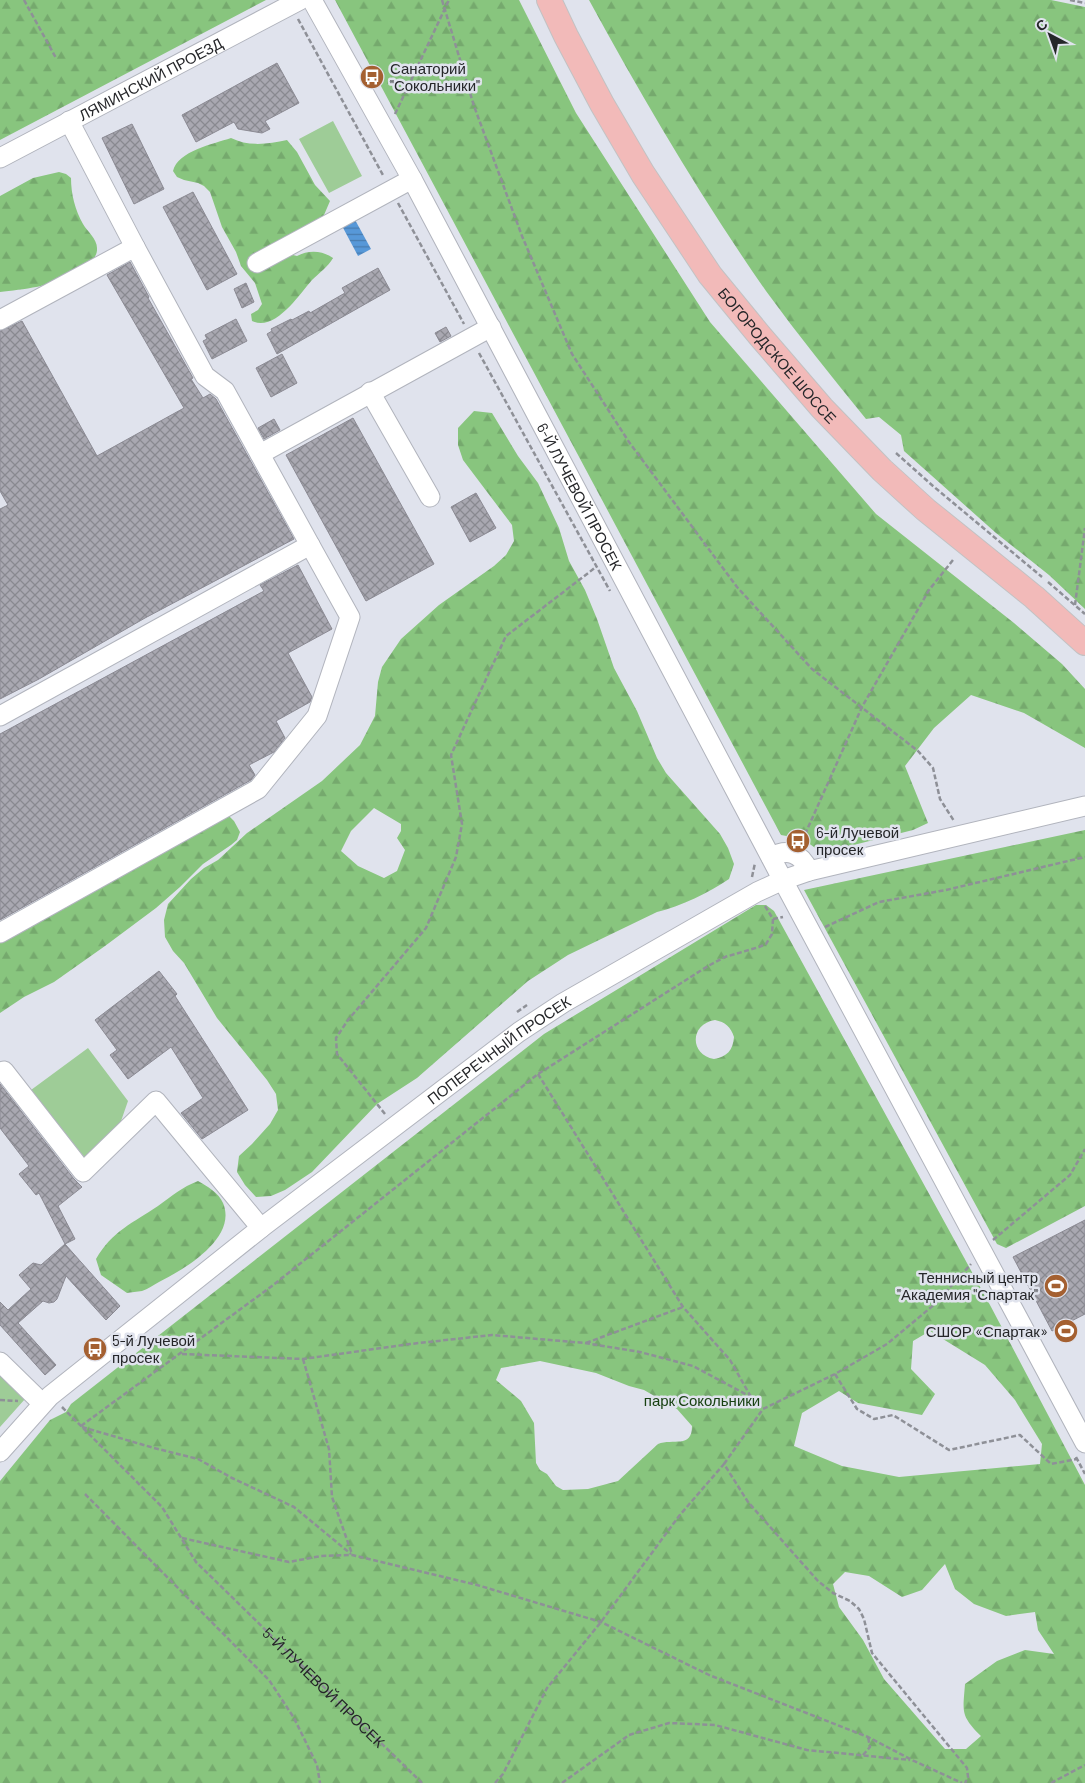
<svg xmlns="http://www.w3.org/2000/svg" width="1085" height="1783" font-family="Barlow,sans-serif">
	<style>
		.green { fill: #9ecc97 }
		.forest { fill: url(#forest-firs); fill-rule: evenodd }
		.water { fill: url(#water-rules) }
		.building { fill: url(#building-cross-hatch); stroke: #8b8a93 }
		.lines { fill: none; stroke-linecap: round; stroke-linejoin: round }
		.minor-casing { stroke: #b1b4bd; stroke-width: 21 }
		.major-casing { stroke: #c2c2c3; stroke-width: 26 }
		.path { stroke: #8e9097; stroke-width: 2.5; stroke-dasharray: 5 2.5; stroke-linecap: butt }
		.minor { stroke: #fff; stroke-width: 19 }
		.major { stroke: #f2bab9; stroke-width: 24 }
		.labels { text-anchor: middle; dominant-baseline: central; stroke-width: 5; stroke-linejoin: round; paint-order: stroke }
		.poi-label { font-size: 15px; fill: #252629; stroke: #e0e3ed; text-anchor: start }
		.street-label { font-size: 15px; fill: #252629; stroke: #e0e3ed }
		.park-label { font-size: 15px; fill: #184112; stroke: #e0e3ed }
	</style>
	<defs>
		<pattern id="forest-firs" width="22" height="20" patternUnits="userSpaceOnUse" patternTransform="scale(1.25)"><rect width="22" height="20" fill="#88c57e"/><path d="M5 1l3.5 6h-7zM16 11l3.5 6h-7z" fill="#75a96d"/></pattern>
		<pattern id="water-rules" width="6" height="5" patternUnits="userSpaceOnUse" patternTransform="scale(1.25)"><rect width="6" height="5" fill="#5798d8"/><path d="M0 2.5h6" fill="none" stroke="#487caf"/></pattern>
		<pattern id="building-cross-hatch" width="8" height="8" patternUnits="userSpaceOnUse" patternTransform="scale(1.25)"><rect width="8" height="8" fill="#a9a8b1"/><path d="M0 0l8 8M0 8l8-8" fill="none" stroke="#898990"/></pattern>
	</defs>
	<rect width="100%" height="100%" fill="#e0e3ed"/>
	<path class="green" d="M333,121L362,176L329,193L299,139Z
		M88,1048L128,1101L120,1124L85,1158L31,1090Z
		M0,1374L25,1399L0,1427Z"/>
	<path class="forest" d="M0,0H266L0,140Z
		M335,0H519L576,113L710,322L876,514L1014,623L1062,664L1085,689V748L1024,713L971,695L934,728L905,766L928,823L913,830L822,853L803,839L781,835Z
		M589,0H1051L1085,7V609L1049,575L996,533L904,451L901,435L879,417L866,419C832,377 798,335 766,291C701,198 643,99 589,0Z
		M231,138C249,147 268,144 287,140L297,152L315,185L330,201L324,215L289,254L297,256C308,250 322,250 333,258C328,267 319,273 312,280C299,295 275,332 252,321L251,314L258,310L262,304L255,283L241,266L236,252L222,227L210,192L204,186L198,183L184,180L177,177L173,171C178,151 213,144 231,138Z
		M59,172L66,174L71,178C71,194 75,210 83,224C87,231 97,239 97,248C98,259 86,265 78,271L71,270C55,288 22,289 0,292V196L33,178Z
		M474,411L492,413L518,456L538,483L559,528L569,561L585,590L597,619L614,668L637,711L657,758L666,773L720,834L728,848L734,864L729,879C708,893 682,906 657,912L568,955L528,981L417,1078L377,1104L312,1172L285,1190L271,1196L256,1197L245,1185L237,1172L239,1156L252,1144L270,1124L278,1110L276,1094L267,1080L217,1018L184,963L173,951L165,937L164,920L168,904L191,879L204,868L218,860L247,833L322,781L360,745L375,716L378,682L382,667L401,639L439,605L494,566L506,555L514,541L512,525L463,460L458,445V428ZM374,808L401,824V831L397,838L405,850L397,871L384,878L358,866L341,851L351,831Z
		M228,815L234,821L240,832L237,840L231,845L203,864L180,887L156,908L105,946L54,982L24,997L0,1013V943Z
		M1085,830V1206L1006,1248L997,1244L804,890Z
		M756,905H766L774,911L990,1305L1085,1485V1783H0V1481L50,1420L66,1412L71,1404L544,1034ZM715,1020C725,1022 731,1027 734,1037C733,1050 727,1057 714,1059C689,1054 690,1024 715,1020ZM930,1331L985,1365L1015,1400L1042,1444L1040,1464L899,1477L842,1466L794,1446L802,1413L839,1391L858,1403L922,1415L935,1394L911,1369L913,1341ZM540,1361L596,1373L629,1386L644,1390L677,1409L692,1426C692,1449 673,1438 658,1444L618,1481L588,1489L563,1490L556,1486L547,1474L540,1470L536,1463L534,1423L521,1401L496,1380L501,1368ZM945,1564L955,1589L974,1604L1006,1616L1035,1612L1038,1630L1054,1654L1025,1650L997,1661L965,1684C963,1712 960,1715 981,1736L966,1749H945L884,1679L863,1640L839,1607L833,1584L845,1572L869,1576L902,1597L922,1590Z
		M198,1181C207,1186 219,1193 223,1203C238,1238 183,1270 159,1282C153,1285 148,1289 142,1291C137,1292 131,1292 127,1293L101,1275L96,1259C112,1231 133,1223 158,1206C172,1196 182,1187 198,1181Z"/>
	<path class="water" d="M354,218L371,249L358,256L341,224Z"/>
	<path class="building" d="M277,63L299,103L265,121L270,129L262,133L238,129L234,122L196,142L182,115Z
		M132,124L164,189L134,204L102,138Z
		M193,192L237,274L207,290L163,207Z
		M130,262L149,297L148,298L193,378L191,379L203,398L210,394L216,399L294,539L145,618L39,679L0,699V509L8,505L0,491V331L22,321L97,456L184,408L107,275Z
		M378,268L390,290L277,354L267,334L272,331L271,329L291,319L292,320L309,311L310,313L345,293L342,288Z
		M246,283L254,302L242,308L234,289Z
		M236,319L247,341L212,359L203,341L207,339L205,335Z
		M446,327L451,336L440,342L435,333Z
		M282,354L297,383L271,397L256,368Z
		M353,418L434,564L366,601L286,455Z
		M274,419L280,430L264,439L258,428Z
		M476,493L496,528L470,542L451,507Z
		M298,565L332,629L288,653L312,697L310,702L276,721L285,738L274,752L249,765L255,775L251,780L0,920V734L264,591L260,585Z
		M159,971L177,994L175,996L248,1110L202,1139L181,1113L203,1098L171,1047L128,1079L110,1055L117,1050L95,1020Z
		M0,1084L74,1179L82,1187L58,1206L75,1239L65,1244L39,1193L36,1195L19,1174L29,1166L0,1128Z
		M1085,1220V1314L1052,1331L1013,1257Z
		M65,1244L120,1306L106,1320L66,1276L57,1299L54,1302L49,1303L43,1301L18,1323L56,1365L45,1375L0,1325V1302L8,1310L31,1289L19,1275L33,1263L41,1265Z"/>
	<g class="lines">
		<g class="minor-casing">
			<g id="minor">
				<path id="s2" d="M312,0L412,179L787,888L1085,1443"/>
				<path d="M69,121L135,247"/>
				<path id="s3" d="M0,158L300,0"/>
				<path d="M257,263L412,179"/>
				<path d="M0,320L135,247L205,376L225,391L310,545L0,716"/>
				<path d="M370,392L430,497"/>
				<path d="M260,454L491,327"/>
				<path d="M771,857C788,848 801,853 809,871"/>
				<path d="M0,933L258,789L317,716L350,617L310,545"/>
				<path d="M4,1071L83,1172L156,1101L261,1228"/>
				<path d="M0,1362L42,1403"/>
				<path id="s4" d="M0,1452L50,1396L261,1228L519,1032L563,1003L757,892L783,880L809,871L1085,806"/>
			</g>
		</g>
		<g class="major-casing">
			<g id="major">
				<path id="s5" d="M549,0L566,36L602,104L643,174L710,275L760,336L822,408L882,470L926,510L1034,597L1085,643"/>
			</g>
		</g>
		<g class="path">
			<path d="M24,0L56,58"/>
			<path d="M442,0L474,106L522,236L572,354L629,442L737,587L812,669L918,751L933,768L940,799L954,821"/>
			<path d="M1070,0L1085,3"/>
			<path d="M298,19L384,177"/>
			<path d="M395,114L449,0"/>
			<path d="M398,203L464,324"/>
			<path d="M479,353L610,591"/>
			<path d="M896,453L933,486L1042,577"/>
			<path d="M1048,582L1085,614"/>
			<path d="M1075,605L1085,528"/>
			<path d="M802,841L862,707L929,590L953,560"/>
			<path d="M752,877L755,863"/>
			<path d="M773,919L783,917"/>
			<path d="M825,927L879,902L946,890L1085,857"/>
			<path d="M517,1012L527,1005"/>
			<path d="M538,1074L683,1307L730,1360L751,1397L763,1409"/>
			<path d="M385,1114L337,1054L336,1038L348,1020L426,928L456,857L462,824L451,755L506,636L596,567"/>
			<path d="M993,1240L1070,1175L1085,1149"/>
			<path d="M586,1343L683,1307"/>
			<path d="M182,1354L303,1359L410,1344L492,1335L585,1343L640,1352L693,1366L751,1397"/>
			<path d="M303,1359L329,1449L332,1497L352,1554"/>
			<path d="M835,1374L857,1409L874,1419L893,1415L949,1450L1020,1435L1051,1464L1077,1459"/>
			<path d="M0,1400L18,1401"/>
			<path id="s1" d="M62,1407L162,1507L196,1562L422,1783"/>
			<path d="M81,1426L272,1286L538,1074L708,966L725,957L759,947L766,944L772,934L773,919L765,906"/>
			<path d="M82,1427L154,1448L198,1459L232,1478L294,1507L351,1554"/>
			<path d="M1076,1457L1085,1474"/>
			<path d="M724,1464L763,1409L835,1374L887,1344L935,1304L971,1264"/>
			<path d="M85,1494L269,1680L294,1718L317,1765L320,1783"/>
			<path d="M182,1538L289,1562L321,1556L352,1555L477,1585L601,1622L709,1675L868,1737L912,1760L962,1783"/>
			<path d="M863,1755L870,1747L868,1737"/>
			<path d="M495,1783L503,1774L547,1688L601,1622L679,1516L724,1464L748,1502L818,1581L833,1593L850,1601L859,1609L864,1619L872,1653L967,1768L968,1777L965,1783"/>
			<path d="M562,1783L629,1735L669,1723L715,1725L807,1750L910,1760"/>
			<path d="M1051,1783L1085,1765"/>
		</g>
		<use href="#minor" class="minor"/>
		<use href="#major" class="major"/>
	</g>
	<defs>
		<g id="bus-disc" transform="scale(1.25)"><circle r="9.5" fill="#a46031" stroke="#e0e3ed"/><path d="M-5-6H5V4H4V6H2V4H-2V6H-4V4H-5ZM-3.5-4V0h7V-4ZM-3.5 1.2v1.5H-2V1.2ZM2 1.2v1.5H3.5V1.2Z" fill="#fff"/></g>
		<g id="stadium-disc" transform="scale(1.25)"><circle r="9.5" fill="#a46031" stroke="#e0e3ed"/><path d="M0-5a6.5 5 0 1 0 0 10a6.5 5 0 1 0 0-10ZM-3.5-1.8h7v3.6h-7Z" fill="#fff"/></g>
	</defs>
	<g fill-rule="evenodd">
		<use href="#bus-disc" x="372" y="77"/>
		<use href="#bus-disc" x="798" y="841"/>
		<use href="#stadium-disc" x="1056" y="1286"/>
		<use href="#stadium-disc" x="1066" y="1331"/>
		<use href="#bus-disc" x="95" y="1349"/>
	</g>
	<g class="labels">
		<g class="poi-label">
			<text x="390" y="68">Санаторий<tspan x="390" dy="17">"Сокольники"</tspan></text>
			<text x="816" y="832">6-й Лучевой<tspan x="816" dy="17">просек</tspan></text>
			<text x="1038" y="1277" text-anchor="end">Теннисный центр<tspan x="1038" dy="17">"Академия "Спартак"</tspan></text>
			<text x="1048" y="1331" text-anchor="end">СШОР «Спартак»</text>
			<text x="112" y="1340">5-й Лучевой<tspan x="112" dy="17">просек</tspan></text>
		</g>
		<g class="street-label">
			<text stroke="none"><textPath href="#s3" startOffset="170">ЛЯМИНСКИЙ ПРОЕЗД</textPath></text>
			<text stroke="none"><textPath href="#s5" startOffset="424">БОГОРОДСКОЕ ШОССЕ</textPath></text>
			<text stroke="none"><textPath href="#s2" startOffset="564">6-Й ЛУЧЕВОЙ ПРОСЕК</textPath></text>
			<text stroke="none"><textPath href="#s4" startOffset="642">ПОПЕРЕЧНЫЙ ПРОСЕК</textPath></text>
			<text stroke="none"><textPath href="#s1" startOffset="385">5-Й ЛУЧЕВОЙ ПРОСЕК</textPath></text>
		</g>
		<g class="park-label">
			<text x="702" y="1400">парк Сокольники</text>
		</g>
	</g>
	<g transform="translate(1050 35) rotate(319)" stroke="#e0e3ed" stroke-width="4" paint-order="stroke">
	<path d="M0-4L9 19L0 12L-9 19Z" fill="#252629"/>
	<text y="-8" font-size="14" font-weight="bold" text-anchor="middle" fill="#252629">С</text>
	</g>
</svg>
